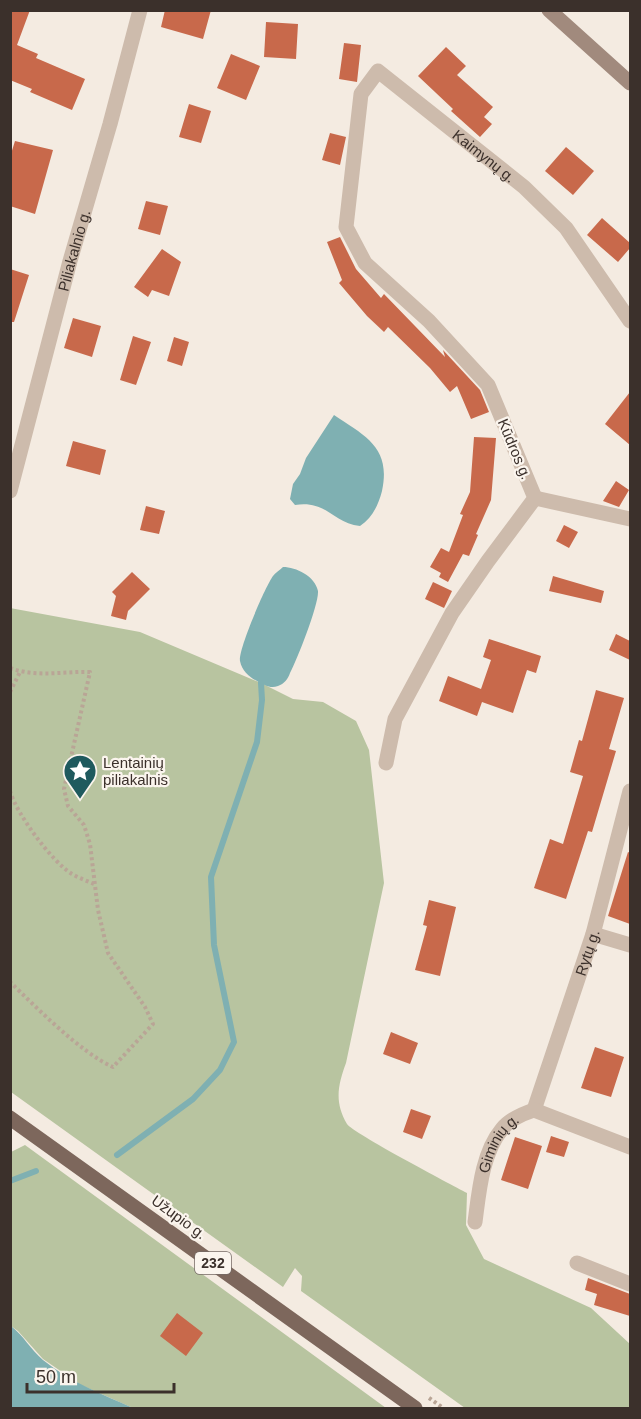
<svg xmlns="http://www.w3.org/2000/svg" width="641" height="1419" font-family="Helvetica,sans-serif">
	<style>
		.green { fill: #b8c4a0 }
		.water { fill: #7fb0b2 }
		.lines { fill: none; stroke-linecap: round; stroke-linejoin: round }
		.stream { stroke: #7fb0b2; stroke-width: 6 }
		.building { fill: #c8694b }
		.path { stroke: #b9a596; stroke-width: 4; stroke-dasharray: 3 3; stroke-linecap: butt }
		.street { stroke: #cdbbac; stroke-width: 15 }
		.secondary { stroke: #a18a7d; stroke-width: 15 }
		.primary { stroke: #7d675c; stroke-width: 15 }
		.labels { text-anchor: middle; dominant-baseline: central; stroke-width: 4.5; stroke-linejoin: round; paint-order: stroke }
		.shield { fill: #fbf5ee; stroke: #756b66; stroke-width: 1.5 }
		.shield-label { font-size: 14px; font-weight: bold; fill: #3b302b }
		.street-label { font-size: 15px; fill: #3b302b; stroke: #fbf5ee }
		.poi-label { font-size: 15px; fill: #3b302b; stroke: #fbf5ee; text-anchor: start }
	</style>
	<rect width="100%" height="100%" fill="#f4ebe1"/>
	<path class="green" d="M10,608L140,632L261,683L293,699L323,702L356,721L369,750L384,883L346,1063C338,1085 334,1102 347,1124C353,1133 450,1184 467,1193L466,1225L484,1259L591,1308L630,1344V1408H465L301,1291L302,1276L295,1268L283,1287L11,1092Z
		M25,1145L386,1408H133L81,1385L43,1359L18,1331L11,1326V1152Z"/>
	<path class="water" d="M334,415C367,437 391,448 382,491C378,506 372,518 360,526C333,523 327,500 295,505L290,499L293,484L300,474L306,458Z
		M283,567C296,567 315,576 318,591C319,604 297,660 290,673C288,679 284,684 278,686C270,689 265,685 257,681C249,677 242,671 240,661C238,650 265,587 273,576C275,573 280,570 283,567Z
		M11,1326C23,1335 31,1350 43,1360C70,1382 102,1394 133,1408H11Z"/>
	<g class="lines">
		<path class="stream" d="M117,1155L193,1099L220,1070L234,1042L214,945L211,877L257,742L262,700L261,683
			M10,1181L36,1171"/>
	</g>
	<path class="building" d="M10,10H30L17,45L38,54L36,58L85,79L72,110L30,92L32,89L10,80Z
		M165,10H211L203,39L161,27Z
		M266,22L298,24L296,59L264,57Z
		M344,43L361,45L357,82L339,79Z
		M446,47L466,66L457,75L493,107L484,117L492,124L480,137L451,111L453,109L418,76Z
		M231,54L260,66L246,100L217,88Z
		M189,104L211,111L201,143L179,137Z
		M330,133L346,137L340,165L322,160Z
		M15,141L53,150L35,214L10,206V157Z
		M566,147L594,171L573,195L545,171Z
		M146,201L168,206L160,235L138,229Z
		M602,218L630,243V248L618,262L587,235Z
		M340,237L356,269L381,298L384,294L445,357L443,350L480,390L489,412L471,419L457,386L450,392L430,368L388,327L384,332L367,316L339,283L342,280L327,242Z
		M162,249L181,262L169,296L152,290L148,297L134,287Z
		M10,269L29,275L14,322H10Z
		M73,318L101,326L92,357L64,348Z
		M133,336L151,342L136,385L120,380Z
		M174,337L189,342L182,366L167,361Z
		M630,392V445L605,424Z
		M474,437L496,438L491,500L476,534L478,535L469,556L463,554L448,582L439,577L441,573L430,567L441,548L449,552L463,515L460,514L470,492Z
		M73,441L106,450L100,475L66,466Z
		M616,481L629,490L619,507L603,501Z
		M146,506L165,511L159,534L140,530Z
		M564,525L578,532L569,548L556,541Z
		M132,572L150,589L128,611L126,620L111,616L116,596L112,592Z
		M553,576L604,591L601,603L549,591Z
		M433,582L452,591L444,608L425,599Z
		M616,634L630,641V660L609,650Z
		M489,639L541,656L536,673L527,670L513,713L482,702L477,716L439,701L448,676L481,689L491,660L483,657Z
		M596,690L624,698L609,749L616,751L592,832L588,831L566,899L534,888L550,839L563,844L583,776L570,772L579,740L582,741Z
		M628,852L630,853V924L608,916Z
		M429,900L456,907L440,976L415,970L427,926L423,925Z
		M391,1032L418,1043L410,1064L383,1054Z
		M595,1047L624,1057L611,1097L581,1088Z
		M411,1109L431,1116L422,1139L403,1132Z
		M551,1136L569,1142L564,1157L546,1152Z
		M515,1137L542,1146L528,1189L501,1180Z
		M588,1278L630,1294V1316L594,1305L597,1294L585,1290Z
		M177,1313L203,1333L186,1356L160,1336Z"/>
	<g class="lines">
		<path class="path" d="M10,668C38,678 63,671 90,672L64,789L68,806L84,825L90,844L98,910L108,953L145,1007L153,1024L113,1067C81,1053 36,1007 10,982
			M10,692L20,672
			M10,791C16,813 52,862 72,874C79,878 87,881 94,884
			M429,1398L443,1408"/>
		<g class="street">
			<path id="s1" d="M10,491L70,261L110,124L140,10"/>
			<path d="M535,498L630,519"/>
			<path id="s2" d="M386,763L395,719L452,613L488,561L535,498L488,385L429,321L365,263L346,227L361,94L378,71L524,187L566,228L630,321"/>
			<path d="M593,934L630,945"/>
			<path id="s3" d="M534,1110L593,934L630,791"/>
			<path id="s4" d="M475,1222C479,1192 482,1153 502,1129C510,1119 522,1114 534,1110L630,1147"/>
			<path d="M577,1263L630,1284"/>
		</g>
		<path class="secondary" d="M549,10L630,83"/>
		<path class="primary" d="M10,1118L415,1408"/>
	</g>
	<defs>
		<g id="sight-pin" transform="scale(1.725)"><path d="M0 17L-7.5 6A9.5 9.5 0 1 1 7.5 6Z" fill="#1f5a5e" stroke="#fbf5ee"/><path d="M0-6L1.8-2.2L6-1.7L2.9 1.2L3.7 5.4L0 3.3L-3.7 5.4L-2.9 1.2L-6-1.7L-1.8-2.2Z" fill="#fff"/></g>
	</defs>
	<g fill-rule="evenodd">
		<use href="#sight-pin" x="80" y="771"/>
	</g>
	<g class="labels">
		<rect class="shield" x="195" y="1252" width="36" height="22" rx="4.5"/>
		<g class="shield-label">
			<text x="213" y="1263">232</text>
		</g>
		<g class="street-label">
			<text stroke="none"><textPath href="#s2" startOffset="942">Kaimynų g.</textPath></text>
			<text stroke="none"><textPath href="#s1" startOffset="249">Piliakalnio g.</textPath></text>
			<text transform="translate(515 449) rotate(67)">Kūdros g.</text>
			<text stroke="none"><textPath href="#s3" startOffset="166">Rytų g.</textPath></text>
			<text stroke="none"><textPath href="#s4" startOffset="84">Giminių g.</textPath></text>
			<text transform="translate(179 1217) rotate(36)">Užupio g.</text>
		</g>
		<g class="poi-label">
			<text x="103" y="762">Lentainių<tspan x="103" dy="17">piliakalnis</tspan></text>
		</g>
	</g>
	<rect width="641" height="1419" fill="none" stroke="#3b302b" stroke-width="24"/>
	<path d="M27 1383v9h147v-9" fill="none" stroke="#3b302b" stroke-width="3"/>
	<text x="36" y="1383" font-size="18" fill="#3b302b" stroke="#fbf5ee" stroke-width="4.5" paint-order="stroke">50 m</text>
</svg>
